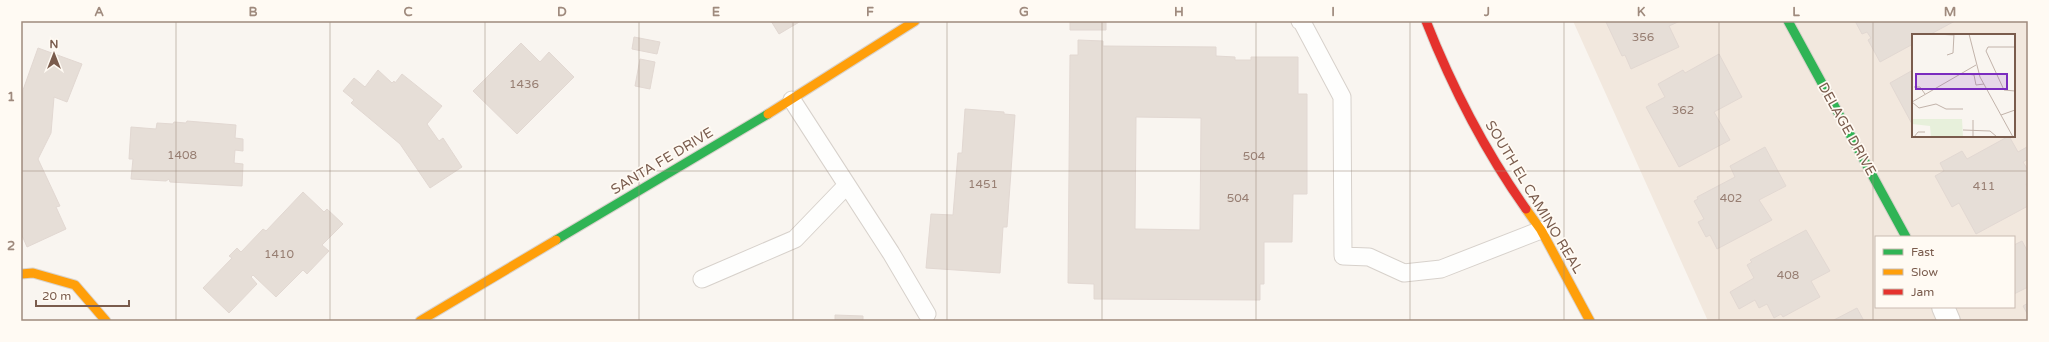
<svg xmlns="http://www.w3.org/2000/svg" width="2049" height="342" font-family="'Varela Round',sans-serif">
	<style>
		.residential { fill: #f2e8de; fill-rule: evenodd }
		.building { fill: #e6ded7; stroke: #e2d8d2; fill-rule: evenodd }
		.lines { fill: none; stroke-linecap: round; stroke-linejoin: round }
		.lane-casing { stroke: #d7d1cb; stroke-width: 19 }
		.street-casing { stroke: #d7d1cb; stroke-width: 24 }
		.fast-casing { stroke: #d9d2cb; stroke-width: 11 }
		.slow-casing { stroke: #d9d2cb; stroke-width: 11 }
		.jam-casing { stroke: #d9d2cb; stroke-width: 11 }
		.lane { stroke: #fefefd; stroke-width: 17 }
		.street { stroke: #fefefd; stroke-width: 22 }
		.fast { stroke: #30b455; stroke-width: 9 }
		.slow { stroke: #ff9f0a; stroke-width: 9 }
		.jam { stroke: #e5322d; stroke-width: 9 }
		.grid { fill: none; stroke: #9f8a7d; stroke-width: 1; stroke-opacity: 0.55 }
		.labels { text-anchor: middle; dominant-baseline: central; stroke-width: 3.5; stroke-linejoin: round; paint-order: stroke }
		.number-label { font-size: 12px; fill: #977e72 }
		.street-label { font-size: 14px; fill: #7a5c4d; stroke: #fffaf3 }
		.inset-road { fill: none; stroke: #c2b3aa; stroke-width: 1 }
		.view { fill: #7b2cbf; fill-opacity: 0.15; stroke: #7b2cbf; stroke-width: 2 }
		.inset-edge { fill: none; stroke: #7a5c4d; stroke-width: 2 }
		.neatline { fill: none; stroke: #9f8a7d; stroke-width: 1.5 }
		.grid-label { font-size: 13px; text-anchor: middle; font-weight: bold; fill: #9f8a7d }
	</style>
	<rect width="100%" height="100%" fill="#f9f5f0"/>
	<path class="residential" d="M1573,21H2028V321H1708ZM1913,35H2014V136H1913ZM1876,237H2014V307H1876Z"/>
	<path class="building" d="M771,21H801L779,34Z
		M1070,21H1106V30H1070Z
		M1608,21H1680L1669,26L1679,47L1631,69L1625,55L1622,56L1606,22Z
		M1855,21H1955L1929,35H1913V44L1880,62L1868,40L1871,38L1867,32L1862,34Z
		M634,37L660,42L657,54L632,49Z
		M1078,40L1103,41V46L1216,47V56L1235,57V60H1251V57H1298V94H1307V194H1293L1292,242H1264V284H1260V300L1094,299V284L1068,283L1070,55H1078ZM1136,117L1201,118L1200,230L1135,229Z
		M521,43L540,62L549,52L574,77L517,134L473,91Z
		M38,48L82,64L67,102L54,97L51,133L38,159L60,206L56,207L66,229L27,247L21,233L23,90Z
		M1719,54L1742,97L1714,112L1730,140L1679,167L1646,107L1665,97L1658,84L1683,70L1685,73Z
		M640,59L655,62L650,89L635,86Z
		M378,70L392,83L394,81L395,83L402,74L442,106L427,124L439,141L443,138L462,167L430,188L400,144L351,103L354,100L343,91L354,78L365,87Z
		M1913,70V123L1912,124L1890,83Z
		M965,109L1004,112V114L1015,115L1007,227H1003L1000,273L926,268L931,214L953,215L958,153H962Z
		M187,121L236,125L235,138L243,139V151L235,150L234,163L243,164L242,186L170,182L169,179L166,181L131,179L133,159H129L131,127L156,129L157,123L173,124L174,122L186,123Z
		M2009,136L2018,152L2027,147L2028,148V159L2023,162L2028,170V183L2026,184L2028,188V206L1976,234L1959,203L1952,207L1935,176L1944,171L1940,163L1962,151L1967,159Z
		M1765,147L1786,186L1759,200L1772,220L1717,249L1710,235L1706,237L1698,222L1704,219L1694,201L1698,199L1697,197L1735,177L1730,166Z
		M303,192L324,212L327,209L343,224L322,245L329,251L307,274L303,270L276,297L253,275L251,277L257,284L229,313L203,288L232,258L229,256L237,248L241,252L263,229L266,231Z
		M1806,230L1830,271L1811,281L1820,297L1783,317L1781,314L1774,318L1767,304L1759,308L1755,300L1739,309L1730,292L1754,278L1747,265L1752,262L1750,260Z
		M2022,241L2028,252V287L2014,294V245Z
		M2028,303V315L2023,306Z
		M1857,308L1864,321H1832Z
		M835,315L863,316V321H835Z"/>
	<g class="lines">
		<g class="lane-casing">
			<path id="lane" d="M1300,21L1302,22L1342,97L1343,256L1369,257L1404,273L1441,269L1541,230
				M792,100L891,253L927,314
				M702,279L795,239L847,185"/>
		</g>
		<g class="street-casing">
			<path id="street" d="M1943,307L1949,321"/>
		</g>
		<g class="fast-casing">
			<path id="fast" d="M1788,21L1906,237
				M556,240L768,114"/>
		</g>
		<g class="slow-casing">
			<path id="slow" d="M768,114L915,21
				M1526,209L1541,230L1590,321
				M21,274L33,273L75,285L106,321
				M420,321L556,240"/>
		</g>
		<g class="jam-casing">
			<path id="jam" d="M1426,21C1452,87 1485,151 1526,209"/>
		</g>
		<use href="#lane" class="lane"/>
		<use href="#street" class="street"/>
		<use href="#fast" class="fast"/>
		<use href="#slow" class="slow"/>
		<use href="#jam" class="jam"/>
	</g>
	<path class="grid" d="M176,21V321M330,21V321M485,21V321M639,21V321M793,21V321M947,21V321M1102,21V321M1256,21V321M1410,21V321M1564,21V321M1719,21V321M1873,21V321M21,171H2028"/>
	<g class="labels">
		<g class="number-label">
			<text x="1643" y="37">356</text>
			<text x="524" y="84">1436</text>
			<text x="1683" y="110">362</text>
			<text x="182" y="155">1408</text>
			<text x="1254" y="156">504</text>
			<text x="983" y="184">1451</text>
			<text x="1984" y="186">411</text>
			<text x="1238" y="198">504</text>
			<text x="1731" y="198">402</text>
			<text x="279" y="254">1410</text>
			<text x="1788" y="275">408</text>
		</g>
		<g class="street-label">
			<text transform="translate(1847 129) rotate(61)">DELAGE DRIVE</text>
			<text transform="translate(662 161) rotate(-31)">SANTA FE DRIVE</text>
			<text transform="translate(1534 197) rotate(59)">SOUTH EL CAMINO REAL</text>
		</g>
	</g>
	<g transform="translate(1912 34)">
		<rect width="103" height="103" fill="#f9f5f0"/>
		<path d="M0,85H50L51,103H19L18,92L0,90Z" fill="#e7f0db"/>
		<path class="inset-road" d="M24,0L42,1M57,0L68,43L101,103M103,13H76L74,17L92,56L103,57M35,21L41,19L42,0M55,40L62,41L64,51L72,50M2,53H8L13,60M0,68L7,74L24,70L34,75H51M0,68L64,31M89,81L103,76M61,86V103M51,96L78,97L85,103M2,103L6,98H13"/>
		<path class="view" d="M4,40H95V55H4Z"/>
		<rect width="103" height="103" class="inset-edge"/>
	</g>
	<rect width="2049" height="342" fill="none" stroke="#fffaf3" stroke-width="44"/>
	<rect x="1875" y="236" width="140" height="72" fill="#fffaf3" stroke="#cabbb1"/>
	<rect x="1883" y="249" width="20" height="6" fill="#30b455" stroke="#cabbb1"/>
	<text x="1911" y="256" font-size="12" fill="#7a5c4d">Fast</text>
	<rect x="1883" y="269" width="20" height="6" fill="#ff9f0a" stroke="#cabbb1"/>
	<text x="1911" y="276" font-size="12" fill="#7a5c4d">Slow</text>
	<rect x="1883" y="289" width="20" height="6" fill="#e5322d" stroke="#cabbb1"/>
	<text x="1911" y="296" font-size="12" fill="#7a5c4d">Jam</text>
	<g transform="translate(54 54)" stroke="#fffaf3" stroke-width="3" paint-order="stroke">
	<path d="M0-3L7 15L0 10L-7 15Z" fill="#7a5c4d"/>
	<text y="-6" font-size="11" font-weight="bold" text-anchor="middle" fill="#7a5c4d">N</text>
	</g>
	<path d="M36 300v6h93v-6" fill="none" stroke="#7a5c4d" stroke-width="2"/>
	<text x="42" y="300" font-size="12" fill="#7a5c4d" stroke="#fffaf3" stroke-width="3" paint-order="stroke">20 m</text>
	<rect x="22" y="22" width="2005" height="298" class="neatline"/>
	<g class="grid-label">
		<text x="99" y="16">A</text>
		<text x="253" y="16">B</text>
		<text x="408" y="16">C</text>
		<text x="562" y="16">D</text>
		<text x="716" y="16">E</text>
		<text x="870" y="16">F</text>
		<text x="1024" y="16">G</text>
		<text x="1179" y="16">H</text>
		<text x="1333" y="16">I</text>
		<text x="1487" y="16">J</text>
		<text x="1641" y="16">K</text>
		<text x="1796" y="16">L</text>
		<text x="1950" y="16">M</text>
		<text x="11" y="101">1</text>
		<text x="11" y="250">2</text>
	</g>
</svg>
